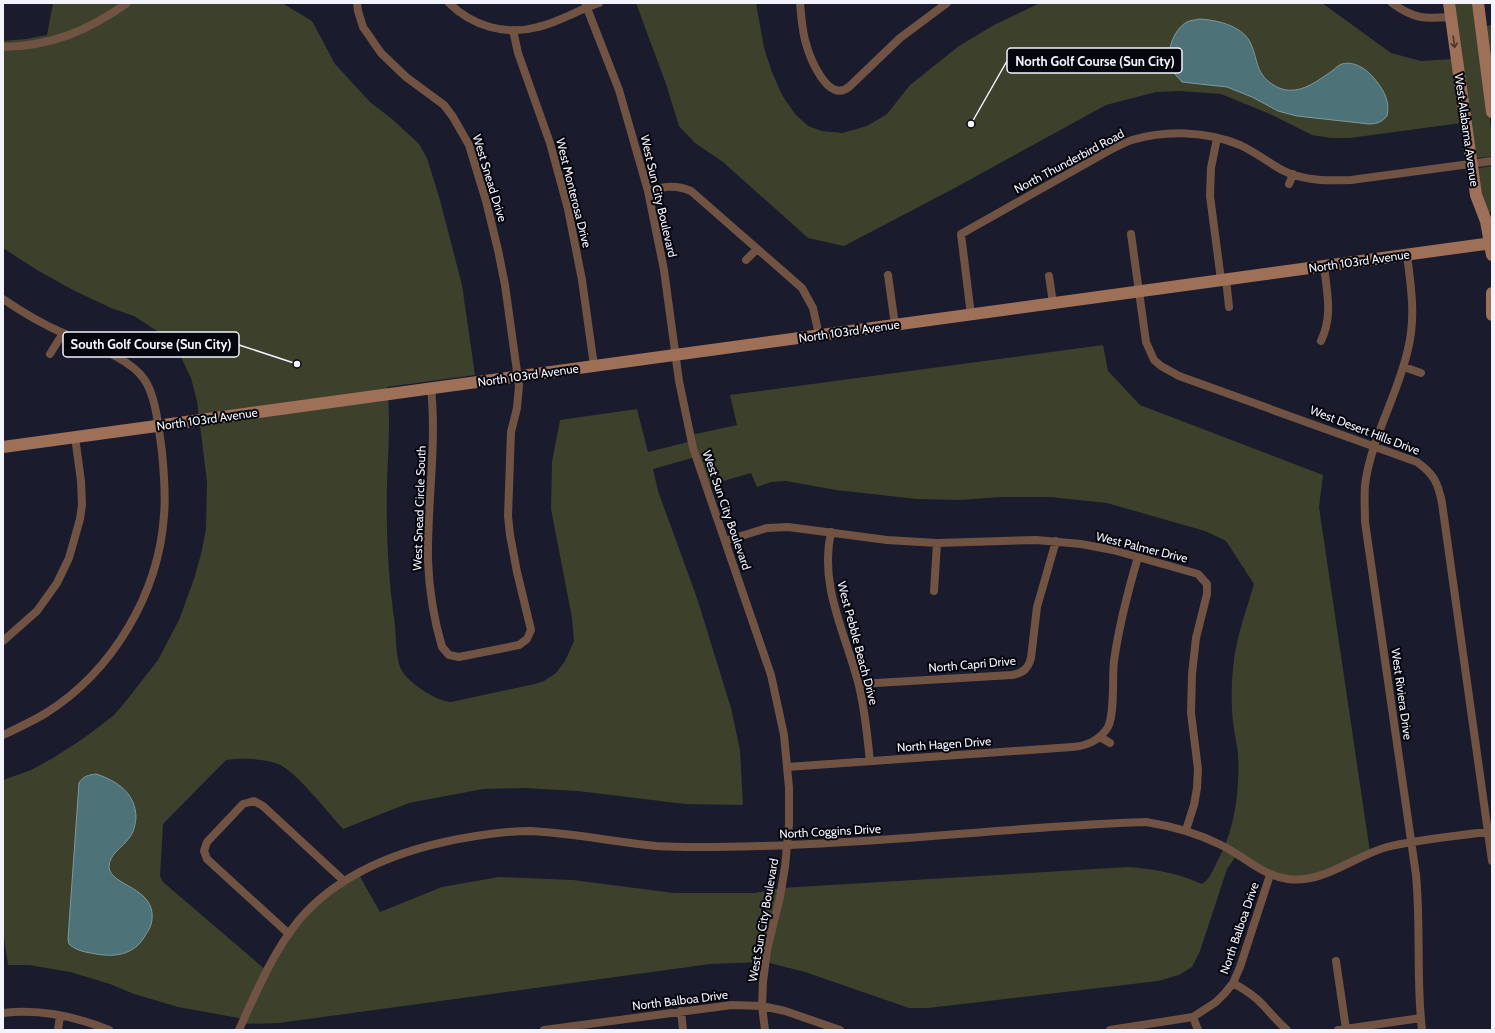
<svg xmlns="http://www.w3.org/2000/svg" width="1495" height="1033" font-family="Cabin,sans-serif">
	<style>
		.green { fill: #3d402b; fill-rule: evenodd }
		.water { fill: #4d7277; stroke: #7e999f }
		.lines { fill: none; stroke-linecap: round; stroke-linejoin: round }
		.street { stroke: #705343; stroke-width: 8 }
		.secondary { stroke: #9f7058; stroke-width: 12 }
		.oneway { stroke: #4b362f }
		.labels { text-anchor: middle; dominant-baseline: central; stroke-width: 4; stroke-linejoin: round; paint-order: stroke }
		.street-label { font-size: 12px; fill: #f2f3fd; stroke: #06060e }
		.leader { fill: none; stroke: #f2f3fd; stroke-width: 1.5 }
		.callout-dot { fill: #f2f3fd; stroke: #06060e; stroke-width: 1.5 }
		.callout { fill: #06060e; stroke: #f2f3fd; stroke-width: 1.5 }
		.callout-label { font-size: 13px; text-anchor: middle; font-weight: bold; fill: #f2f3fd }
	</style>
	<rect width="100%" height="100%" fill="#1a1b2c"/>
	<path class="green" d="M53,3H282L312,21L335,64L370,102L392,119L419,144L427,158L440,200L462,285L475,375L387,387C391,419 388,451 387,483C386,531 388,578 395,625C396,639 396,655 400,667C405,681 437,702 451,702L535,684L544,681L556,673L565,661L574,641L572,618L551,509L552,462L560,420L637,409L648,452L692,441L691,435L737,425L730,395L1103,345L1108,371L1140,405L1323,475L1319,507L1370,852L1334,871L1288,879L1237,855L1227,869L1200,951L1192,967L1179,975L1158,981L928,1008H909L805,972L766,962L710,964L279,1023L242,1024L244,1019L178,1007L134,994L110,984L70,972L29,965H8L3,931V780L31,770L53,758L81,740L100,726L114,715L126,701L158,660L179,620L194,579L201,554L206,529L207,482L197,401L191,378L178,351L160,333L134,316L111,308L73,290L37,270L3,248V41L26,39L47,35ZM696,457L706,486L751,473L757,487L771,482L786,481L836,490L917,499L960,500L1001,497H1050L1107,503L1205,531L1226,541L1254,584C1246,612 1235,640 1233,669C1231,689 1231,710 1234,729C1235,737 1237,745 1238,753C1240,790 1235,830 1217,862C1213,870 1210,879 1202,884C1178,873 1154,869 1128,867L781,888L755,893H674L573,880L499,877L442,887L380,912L358,873L300,920L267,971L163,882L160,876L163,824L226,760C242,758 262,758 278,764C294,769 330,815 343,829L409,803L483,789L523,788L578,791L685,804L743,805L740,750L731,708L697,598L658,491L653,469Z
		M636,3H756L764,48L772,72L782,95L795,114L808,126L822,131L842,133L867,126L879,119L887,114L910,85L959,46L994,25L1040,3H1322L1391,53L1421,61L1453,59L1461,123L1350,138H1331L1312,135L1270,114L1221,94L1180,91L1156,92L1106,105L951,190L844,246L808,238L723,162L695,143L679,126L666,84Z
		M1453,3H1474L1492,136V156L1489,157L1476,158Z
		M1492,25V112L1481,27Z
		M1492,166V212H1489L1485,209L1476,171L1479,168Z"/>
	<path class="water" d="M1199,19C1216,20 1241,25 1250,42C1258,58 1255,73 1272,84C1276,87 1281,89 1286,90C1304,92 1317,81 1332,71C1335,69 1338,65 1342,64C1356,60 1370,72 1377,82C1385,92 1390,103 1387,116C1382,122 1377,124 1369,124L1297,116L1278,111L1252,97L1227,87L1182,82C1179,78 1174,74 1172,70C1164,56 1173,29 1187,22C1191,20 1196,20 1199,19Z
		M96,774C118,781 136,794 136,818C135,825 134,832 129,838C123,847 109,854 109,867C110,886 156,887 152,920C151,926 149,930 146,934C135,956 113,958 91,953C83,952 74,949 69,944L68,939L79,783C83,776 89,775 96,774Z"/>
	<g class="lines">
		<path class="street" d="M357,3L358,11L363,27L381,53L406,77L444,105L453,117L469,145L486,201L498,250L505,285L519,386L517,408L511,432L508,516L510,535L517,572L531,630L527,639L519,645L459,657L449,655L442,647C434,620 429,589 428,560C427,503 437,446 431,388
			M449,3C472,26 506,36 538,27C559,22 578,10 599,3
			M585,3L619,90L648,191L664,270L679,381L693,448L771,675L784,735L789,788V824L785,867L780,897L767,950L763,982L762,1006L765,1030
			M800,3C801,15 802,28 805,40C809,56 828,106 850,86L900,38L947,3
			M1392,3C1414,19 1424,19 1451,17
			M513,30L518,53L550,143L568,209L582,280L594,366
			M3,47C51,46 88,31 127,3
			M1217,138L1211,168L1210,196L1221,280
			M1289,184L1293,174
			M648,191C664,187 674,184 691,191L802,288L813,308L819,335
			M1131,234L1146,342L1154,360L1161,366L1179,376L1417,462C1434,474 1438,483 1442,503L1492,861
			M1407,255C1411,287 1416,317 1408,349C1398,395 1371,438 1365,485C1364,498 1365,510 1365,522L1416,875C1421,927 1416,979 1422,1030
			M746,260L757,249
			M888,275L895,325
			M1049,276L1053,303
			M1226,279L1229,307
			M3,299C22,312 42,324 63,333C87,344 129,357 144,379C156,395 159,431 162,452C164,473 166,494 164,515C159,593 113,671 46,713C33,721 18,728 3,735
			M971,315L961,234L1110,150C1117,147 1125,142 1132,140C1167,130 1206,131 1240,145C1255,152 1268,162 1282,170C1303,181 1328,181 1351,180L1492,161
			M1321,341C1333,316 1327,293 1324,266
			M50,354L63,333
			M1404,367L1421,373
			M831,532C819,586 845,632 858,682C865,708 867,735 870,761
			M725,541L767,528L788,527L887,540L937,543L1036,540L1081,544L1113,550L1198,574L1207,584V594L1196,638L1192,674L1191,713L1198,769L1197,788L1194,805L1186,830
			M934,591L937,543
			M3,641L37,611L57,583L69,558L80,519L82,505L81,481L75,437
			M859,684L1012,675C1023,673 1028,669 1031,658L1037,607L1056,541
			M1100,737L1110,743
			M787,767L1072,747C1087,746 1100,740 1108,727C1115,713 1112,678 1114,661C1119,625 1128,591 1138,557
			M289,934L207,859L204,851L207,842L243,804L254,801L263,806L344,881
			M1336,961L1346,1029
			M1233,983C1244,989 1255,996 1263,1005C1271,1014 1278,1022 1287,1030
			M681,1011L683,1030
			M3,1013C39,1009 75,1016 109,1030
			M1193,1017L1198,1030
			M58,1030L60,1016
			M239,1030C256,992 273,952 299,920C343,868 412,846 476,836C494,833 513,831 531,831C573,833 614,842 656,846C691,848 726,847 761,846C890,843 1018,826 1146,822C1172,826 1197,833 1221,845C1244,856 1261,875 1288,879C1323,884 1354,856 1387,847C1419,839 1459,836 1492,831
			M544,1030L732,1005L762,1006L785,1011L840,1030
			M1110,1030L1193,1017L1216,1002L1225,993L1233,983L1240,967L1270,875
			M1338,1030L1421,1018"/>
		<path class="secondary" d="M1449,3L1476,195L1486,221L1492,255
			M1478,3L1492,112
			M1492,293V315
			M3,447L1492,243"/>
	</g>
	<defs><path id="oneway-shaft" d="M-6 0H5M1.5-3L5.5 0L1.5 3" fill="none" stroke-width="1.6" stroke-linecap="round" stroke-linejoin="round"/></defs>
	<use class="oneway" href="#oneway-shaft" transform="translate(1454 42) rotate(82)"/>
	<g class="labels">
		<g class="street-label">
			<text transform="translate(1467 130) rotate(82)">West Alabama Avenue</text>
			<text transform="translate(1069 161) rotate(-28)">North Thunderbird Road</text>
			<text transform="translate(490 178) rotate(73)">West Snead Drive</text>
			<text transform="translate(574 193) rotate(76)">West Monterosa Drive</text>
			<text transform="translate(659 196) rotate(77)">West Sun City Boulevard</text>
			<text transform="translate(1359 261) rotate(-8)">North 103rd Avenue</text>
			<text transform="translate(849 331) rotate(-8)">North 103rd Avenue</text>
			<text transform="translate(528 375) rotate(-8)">North 103rd Avenue</text>
			<text transform="translate(207 419) rotate(-8)">North 103rd Avenue</text>
			<text transform="translate(1365 430) rotate(21)">West Desert Hills Drive</text>
			<text transform="translate(419 508) rotate(-88)">West Snead Circle South</text>
			<text transform="translate(727 510) rotate(71)">West Sun City Boulevard</text>
			<text transform="translate(1142 547) rotate(14)">West Palmer Drive</text>
			<text transform="translate(858 643) rotate(75)">West Pebble Beach Drive</text>
			<text transform="translate(972 664) rotate(-5)">North Capri Drive</text>
			<text transform="translate(1402 694) rotate(82)">West Riviera Drive</text>
			<text transform="translate(944 744) rotate(-4)">North Hagen Drive</text>
			<text transform="translate(830 831) rotate(-3)">North Coggins Drive</text>
			<text transform="translate(763 920) rotate(-80)">West Sun City Boulevard</text>
			<text transform="translate(1239 928) rotate(-71)">North Balboa Drive</text>
			<text transform="translate(680 1000) rotate(-7)">North Balboa Drive</text>
		</g>
	</g>
	<path class="leader" d="M971 124L1007 61M297 364L239 345"/>
	<g class="callout-dot">
		<circle cx="971" cy="124" r="4"/>
		<circle cx="297" cy="364" r="4"/>
	</g>
	<g class="callout">
		<rect x="1007" y="48" width="175" height="25" rx="4"/>
		<rect x="63" y="332" width="176" height="25" rx="4"/>
	</g>
	<g class="callout-label">
		<text x="1095" y="66">North Golf Course (Sun City)</text>
		<text x="151" y="349">South Golf Course (Sun City)</text>
	</g>
	<rect width="1495" height="1033" fill="none" stroke="#f2f3fd" stroke-width="8"/>
</svg>
